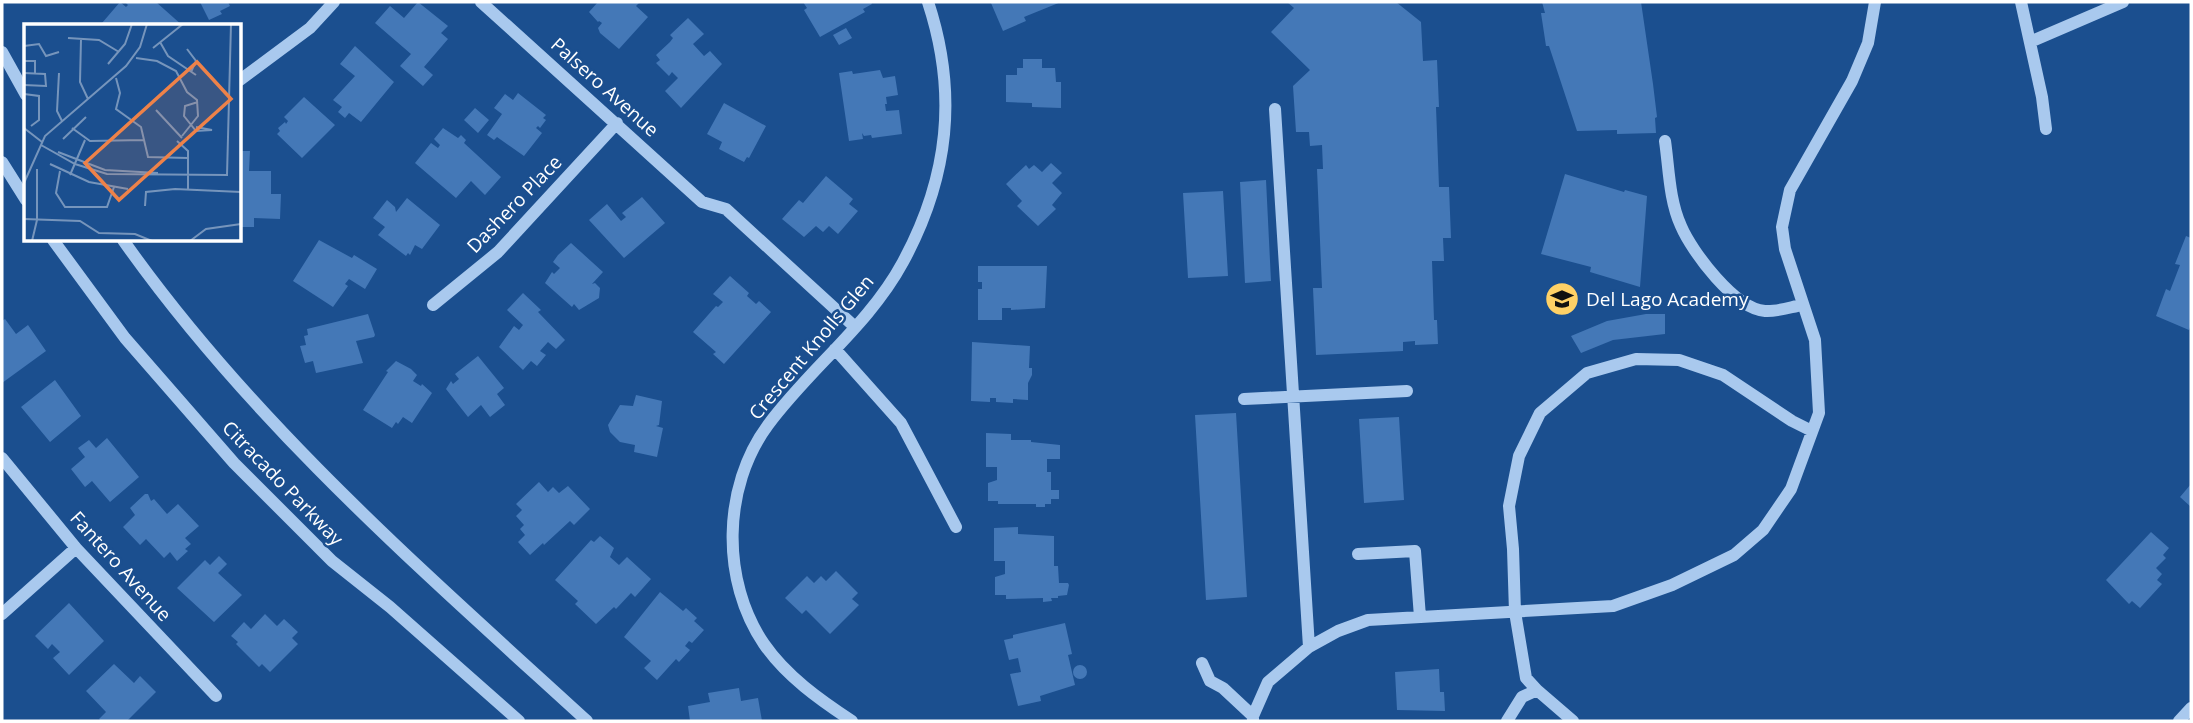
<svg xmlns="http://www.w3.org/2000/svg" width="2193" height="723" font-family="'Open Sans',sans-serif">
	<style>
		.building { fill: #4478b7 }
		.lines { fill: none; stroke-linecap: round; stroke-linejoin: round }
		.minor { stroke: #a9c9ee; stroke-width: 12 }
		.labels { text-anchor: middle; dominant-baseline: central; stroke-width: 5; stroke-linejoin: round; paint-order: stroke }
		.street-label { font-size: 19px; fill: #fff; stroke: #1b4f8f }
		.poi-label { font-size: 19px; fill: #fff; stroke: #1b4f8f; text-anchor: start }
		.inset-road { fill: none; stroke: #7695bc; stroke-width: 2 }
		.view { fill: #ee8249; fill-opacity: 0.15; stroke: #ee8249; stroke-width: 3.5 }
		.inset-edge { fill: none; stroke: #fff; stroke-width: 3.5 }
	</style>
	<rect width="100%" height="100%" fill="#1b4f8f"/>
	<path class="building" d="M120,2L126,7L128,5L125,2H156L183,26H105L102,23Z
		M200,2H228L230,6L220,11L222,14L209,20Z
		M418,2L448,26L441,33L448,39L424,67L433,75L423,86L400,66L411,54L375,23L390,6L404,18Z
		M598,2H640L636,6L648,17L619,49L600,33L598,28L602,23L599,21L598,22L589,12Z
		M803,2H871L872,4L863,9L865,12L820,37L804,10L807,8Z
		M995,2H1061L1024,17L1026,21L1003,31L991,3Z
		M1287,2H1396L1421,22L1423,61L1437,60L1439,107H1436L1439,187H1449L1451,238H1443L1444,261H1432L1434,320H1437L1438,344L1415,345V341L1403,342V351L1316,355L1313,288H1322L1317,169H1323L1322,145L1310,146L1309,132H1296L1293,86L1310,70L1271,32L1294,8Z
		M1542,2H1641L1653,84L1657,117L1655,118L1656,133L1617,134V130L1577,131L1549,46H1546L1541,13H1545Z
		M688,18L704,34L693,44L704,56L710,51L722,64L681,108L665,91L678,78L672,72L669,76L656,63L660,60L656,55L670,42L673,38L670,35Z
		M846,28L852,38L839,45L833,35Z
		M355,46L394,82L361,122L349,113L345,118L338,112L342,107L333,100L355,76L340,64Z
		M1023,59H1042V68H1055L1056,82H1061V108L1032,107V103L1006,102V75H1017V68H1023Z
		M880,70L883,78L895,76L898,95L886,97L887,104H885L886,111L899,110L902,134L872,138L871,135L864,136L862,133L863,139L849,141L839,73L852,71L853,74Z
		M518,93L546,115L543,118L546,120L540,128L538,126L536,128L542,133L524,156L497,137L494,140L487,135L502,114L494,108L505,94L513,100Z
		M304,97L335,125L302,158L277,134L280,131L278,128L285,122L286,124L288,121L284,117Z
		M724,103L766,126L749,158L747,157L744,162L719,149L722,142L707,134Z
		M475,108L489,120L478,133L464,120Z
		M443,128L458,138L461,135L466,140L464,143L501,177L485,195L471,181L456,198L415,163L431,143L438,148L440,145L434,139Z
		M240,151H250L249,171H271V194H281L280,219L254,218V227H240Z
		M1051,163L1062,173L1052,183L1062,193L1052,205L1056,209L1038,226L1017,206L1022,201L1006,184L1026,165L1029,169L1034,165L1042,172Z
		M1565,174L1624,192L1625,190L1647,196L1640,287L1590,272L1591,267L1541,254Z
		M826,176L853,199L849,204L858,211L838,234L829,226L823,232L816,226L804,237L782,219L799,200L803,203Z
		M1266,180L1271,281L1245,283L1240,182Z
		M1223,191L1228,276L1188,278L1183,193Z
		M642,197L665,223L624,258L589,220L607,204L621,221L626,217L622,213Z
		M407,198L440,225L422,249L415,245L410,255L408,253L406,256L378,235L385,227L373,218L387,200L395,207L396,212Z
		M2186,236L2191,238V325L2189,330L2156,316L2166,289L2170,291L2180,265L2175,264Z
		M319,240L352,258L354,255L377,269L365,289L349,279L345,284L348,286L333,307L293,281Z
		M571,243L603,272L592,284L595,283L600,288L599,298L579,310L574,304L572,307L545,283L552,272L554,274L560,268L553,262L558,255Z
		M978,266H1047L1045,308L1011,310V308H1002V320H978V289H982V282H978Z
		M730,276L749,293L747,296L756,304L759,301L771,312L724,364L713,354L716,352L693,332L716,306L718,307L723,302L713,294Z
		M523,293L541,310L538,312L565,340L556,349L548,342L540,351L546,355L537,366L531,361L523,370L499,347L514,326L519,330L523,325L507,310Z
		M368,314L375,335L374,337L356,341L363,363L316,373L313,361L305,363L300,346L306,345L304,336L308,335L307,329Z
		M1646,314H1665V334L1613,340L1581,353L1571,336L1607,321Z
		M5,319L16,334L28,325L46,351L2,383V321Z
		M972,342L1030,346L1029,368H1032V375L1028,383V400L1013,399V403L996,402V398H990V402L971,401Z
		M478,356L504,388L497,394L505,405L490,417L481,405L468,417L446,389L451,381L453,384L459,379L455,374Z
		M396,361L411,369L417,375L413,381L421,386L422,384L432,393L412,423L403,417L398,424L396,422L392,428L363,410L388,372L386,371Z
		M55,380L81,416L50,442L21,407Z
		M636,395L662,401L659,425L656,426L663,428L657,457L634,452L635,445L620,442L610,432L608,425L620,405L633,406Z
		M1236,413L1247,597L1206,600L1195,415Z
		M1399,417L1404,500L1364,503L1359,419Z
		M986,433L1011,434V440H1031V442L1060,445V459H1047V472H1051V490H1059V499H1051V504H1045V507H1036V504H998V501H988V483L997,480V467H986Z
		M107,438L139,477L110,502L92,481L85,487L71,469L85,457L78,448L89,440L96,448Z
		M539,482L548,492L553,487L559,493L568,486L590,509L574,525L570,521L544,545L543,543L530,555L518,542L525,535L520,529L524,525L516,516L522,510L516,504Z
		M2191,484V507L2180,497Z
		M145,494H148L151,501L154,499L167,514L178,504L199,526L185,538L191,544L185,549L188,551L177,561L170,552L164,558L146,539L140,545L123,527L135,515L130,508Z
		M1018,527V534L1054,536V566H1058L1059,583H1068L1069,585L1067,595L1058,596V598H1051L1052,601L1043,602V598L1006,599V595H995V577L1005,574V561H994V528Z
		M2151,532L2169,548L2163,555L2166,558L2156,568L2162,574L2157,580L2162,584L2140,608L2132,601L2129,604L2106,580Z
		M600,536L614,548L610,557L619,565L627,557L651,579L635,597L631,593L616,609L614,607L596,624L575,604L578,601L555,580L591,540L594,542Z
		M219,556L227,564L218,573L242,595L214,622L177,588L205,560L210,565Z
		M836,571L858,593L852,599L859,605L830,634L806,610L802,614L785,598L807,576L814,583L821,576L826,581Z
		M660,592L683,611L686,608L697,618L694,621L704,630L692,643L689,641L685,646L690,650L679,662L676,659L657,680L644,668L651,661L624,637Z
		M69,603L104,641L69,675L53,658L60,652L52,644L48,649L35,636Z
		M265,614L277,626L284,619L298,632L292,638L298,644L270,672L262,664L259,667L236,644L238,642L231,636L244,622L251,629Z
		M1065,623L1072,654L1068,655L1075,685L1040,696L1041,701L1018,706L1010,674L1021,672L1018,658L1009,660L1004,640L1013,638V635Z
		M114,664L134,683L140,676L156,692L127,721H101L99,719L106,712L86,691Z
		M1073 672a7 7 0 1 1 14 0a7 7 0 1 1-14 0Z
		M1439,669L1440,692H1444L1445,711L1397,710L1395,672Z
		M739,688L741,701L758,698L762,721H690L688,706L710,702L708,693Z"/>
	<g class="lines">
		<path class="minor" d="M481,2L702,202L726,209L855,327
			M2021,2L2042,97L2046,129
			M2030,42L2123,2
			M2,52L26,95
			M240,80L310,28L334,2
			M1665,141C1669,168 1669,200 1681,226C1692,252 1735,309 1765,311C1776,312 1791,307 1802,305
			M2,162L26,200
			M53,240L125,338L234,463L332,561L390,607L519,721
			M123,240C252,423 423,571 587,721
			M433,305L498,252L617,123
			M835,349L901,423L956,527
			M1244,399L1407,391
			M2,458L76,548L216,696
			M1358,554L1415,551L1420,617
			M2,614L76,548
			M1309,647L1338,631L1368,620L1613,606L1672,585L1734,555L1763,530L1791,489L1819,413L1815,340L1785,249L1782,227L1790,190L1852,81L1868,43L1875,2
			M1202,663L1210,681L1223,688L1253,716V721
			M1253,716L1268,682L1309,647L1275,109
			M852,721C820,700 786,676 764,644C721,581 722,487 768,425C810,368 869,325 903,262C949,177 958,93 928,2
			M1507,721L1522,697L1537,690
			M1573,721L1537,690L1526,678L1515,612L1513,549L1509,506L1519,456L1540,413L1587,373L1636,359L1679,360L1723,375L1792,421L1812,431
			M2179,721L2191,708"/>
	</g>
	<defs>
		<g id="school-disc" transform="scale(1.75)"><circle r="9.5" fill="#ffd166" stroke="#1b4f8f"/><path d="M0-5L7-2L0 1L-7-2ZM-4 1L0 2.5L4 1V4Q0 6-4 4Z" fill="#111"/></g>
	</defs>
	<g fill-rule="evenodd">
		<use href="#school-disc" x="1562" y="299"/>
	</g>
	<g class="labels">
		<g class="street-label">
			<text transform="translate(605 87) rotate(42)">Palsero Avenue</text>
			<text transform="translate(514 204) rotate(-46)">Dashero Place</text>
			<text transform="translate(811 347) rotate(-50)">Crescent Knolls Glen</text>
			<text transform="translate(283 483) rotate(46)">Citracado Parkway</text>
			<text transform="translate(121 566) rotate(48)">Fantero Avenue</text>
		</g>
		<g class="poi-label">
			<text x="1586" y="299">Del Lago Academy</text>
		</g>
	</g>
	<g transform="translate(24 24)">
		<rect width="217" height="217" fill="#1b4f8f"/>
		<path class="inset-road" d="M44,14L75,16L95,28M57,15L56,58L64,75M136,18L144,32L172,51M0,22L15,20L22,32L35,28M129,24L159,0M163,25L172,37L167,48M112,34L133,37L152,47L163,68L173,76L174,92L158,112M0,37H11V49M84,40L101,20L108,0M0,49L21,50L22,62L0,61M35,49L33,87L38,97M92,54L96,69L92,85L117,103L124,133L164,134M0,70L15,72V96L7,102M132,86L158,114M172,103L188,106L172,107L160,92L161,82L174,78M0,104L18,118M48,104L66,117L120,116M39,115L62,93M153,117L164,127V165M17,121L51,140L83,150L203,151L207,0M34,128L81,146L134,149M26,140L65,158L104,165M13,145V196M36,147L32,169L41,183H83L90,163M46,151L61,116M0,159L21,112L102,42L116,23L123,0M121,182L122,168L151,165L217,168M0,195L56,197L75,209L111,210L128,217M8,217L13,196M166,217L182,205L217,200"/>
		<path class="view" d="M173,38L207,75L95,176L61,139Z"/>
		<rect width="217" height="217" class="inset-edge"/>
	</g>
	<rect width="2193" height="723" fill="none" stroke="#ffffff" stroke-width="7"/>
</svg>
